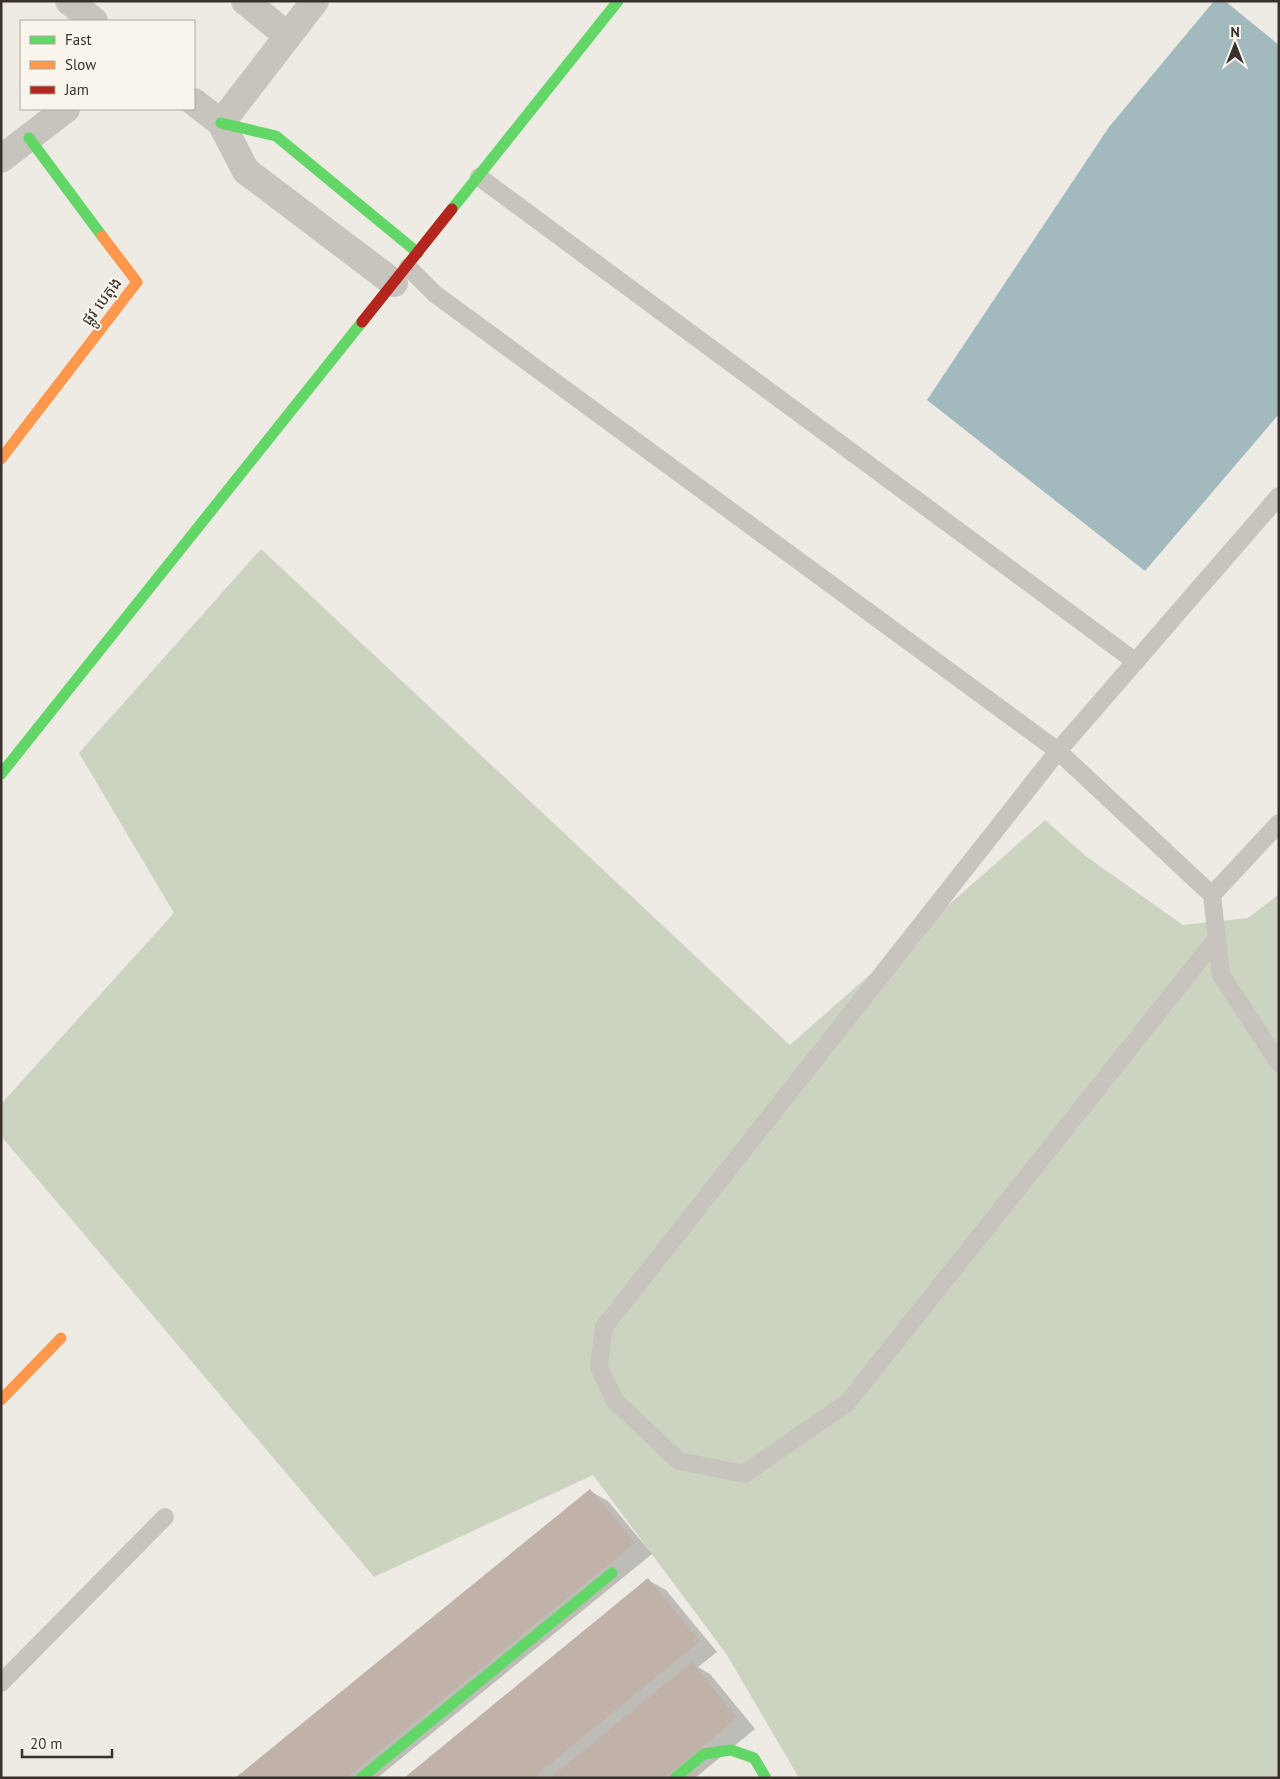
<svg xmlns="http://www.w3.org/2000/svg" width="1280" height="1779" font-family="'PT Sans','Noto Sans Khmer',sans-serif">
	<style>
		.green { fill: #ccd3c0 }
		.water { fill: #a2babd }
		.shadow { fill: #0003 }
		.building { fill: #c0b2a8 }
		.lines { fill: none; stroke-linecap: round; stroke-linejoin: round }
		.lane { stroke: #c7c3bd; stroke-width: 18 }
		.street { stroke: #c7c3bd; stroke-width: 28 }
		.fast { stroke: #63d668; stroke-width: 11 }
		.slow { stroke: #ff974d; stroke-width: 11 }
		.jam { stroke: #b3261e; stroke-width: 11 }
		.labels { text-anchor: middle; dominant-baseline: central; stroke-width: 4; stroke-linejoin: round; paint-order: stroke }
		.street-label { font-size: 16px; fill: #38312b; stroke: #f9f5ed }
	</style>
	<rect width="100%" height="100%" fill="#eeebe4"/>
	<path class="green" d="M261,549L790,1045L1045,820L1087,857L1183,925L1248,918L1279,894V1778H799L727,1655L593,1475L374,1577L1,1136V1104L174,913L79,753Z"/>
	<path class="water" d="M1214,1H1225L1279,45V414L1145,571L927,400L1109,127Z"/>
	<path class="shadow" d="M590,1491L608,1501L652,1554L377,1778H237Z
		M648,1580L666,1590L717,1652L698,1667L710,1674L755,1729L695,1778H406Z"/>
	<path class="building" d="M590,1489L635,1543L346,1778H235Z
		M648,1578L700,1641L533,1778H404Z
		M692,1662L737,1718L664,1778H550Z"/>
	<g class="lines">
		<path class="lane" d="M479,177L1136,662
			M408,267L435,294L1058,751L1212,895L1221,975L1279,1063
			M1212,895L1279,823
			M1217,938L847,1403L744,1474L679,1461L615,1401L599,1367L604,1327L1058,751L1279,496
			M1,1683L165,1517"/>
		<path class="street" d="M69,1L94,21
			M245,1L288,36
			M194,102L221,123L246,171L394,283
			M221,123L315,1
			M1,159L66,109"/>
		<path class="fast" d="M221,123L276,136L418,253
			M29,138L102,236
			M452,209L618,1
			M1,774L362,322
			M361,1778L612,1573
			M675,1778L704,1754L731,1750L754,1758L766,1778"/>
		<path class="slow" d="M1,459L137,282L102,236
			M1,1400L61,1338"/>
		<path class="jam" d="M362,322L452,209"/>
	</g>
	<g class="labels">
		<g class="street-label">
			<text transform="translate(101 301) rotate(-53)">ផ្លូវ បេតុង</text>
		</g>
	</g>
	<rect width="1280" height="1779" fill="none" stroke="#38312b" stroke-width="5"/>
	<rect x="20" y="20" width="175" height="90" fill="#f9f5ed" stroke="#aca79f"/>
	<rect x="30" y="36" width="25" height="8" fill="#63d668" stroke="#aca79f"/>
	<text x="65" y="45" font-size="15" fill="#38312b">Fast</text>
	<rect x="30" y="61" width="25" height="8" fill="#ff974d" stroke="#aca79f"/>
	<text x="65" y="70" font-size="15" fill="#38312b">Slow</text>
	<rect x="30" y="86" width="25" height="8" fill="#b3261e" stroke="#aca79f"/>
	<text x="65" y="95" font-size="15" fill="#38312b">Jam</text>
	<g transform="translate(1235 45)" stroke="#f9f5ed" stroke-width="4" paint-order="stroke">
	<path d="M0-4L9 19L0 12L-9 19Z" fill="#38312b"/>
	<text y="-8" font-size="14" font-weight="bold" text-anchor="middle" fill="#38312b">N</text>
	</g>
	<path d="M22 1749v8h90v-8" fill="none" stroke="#38312b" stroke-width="2.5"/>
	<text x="30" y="1749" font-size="15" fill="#38312b" stroke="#f9f5ed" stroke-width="4" paint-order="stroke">20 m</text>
</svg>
